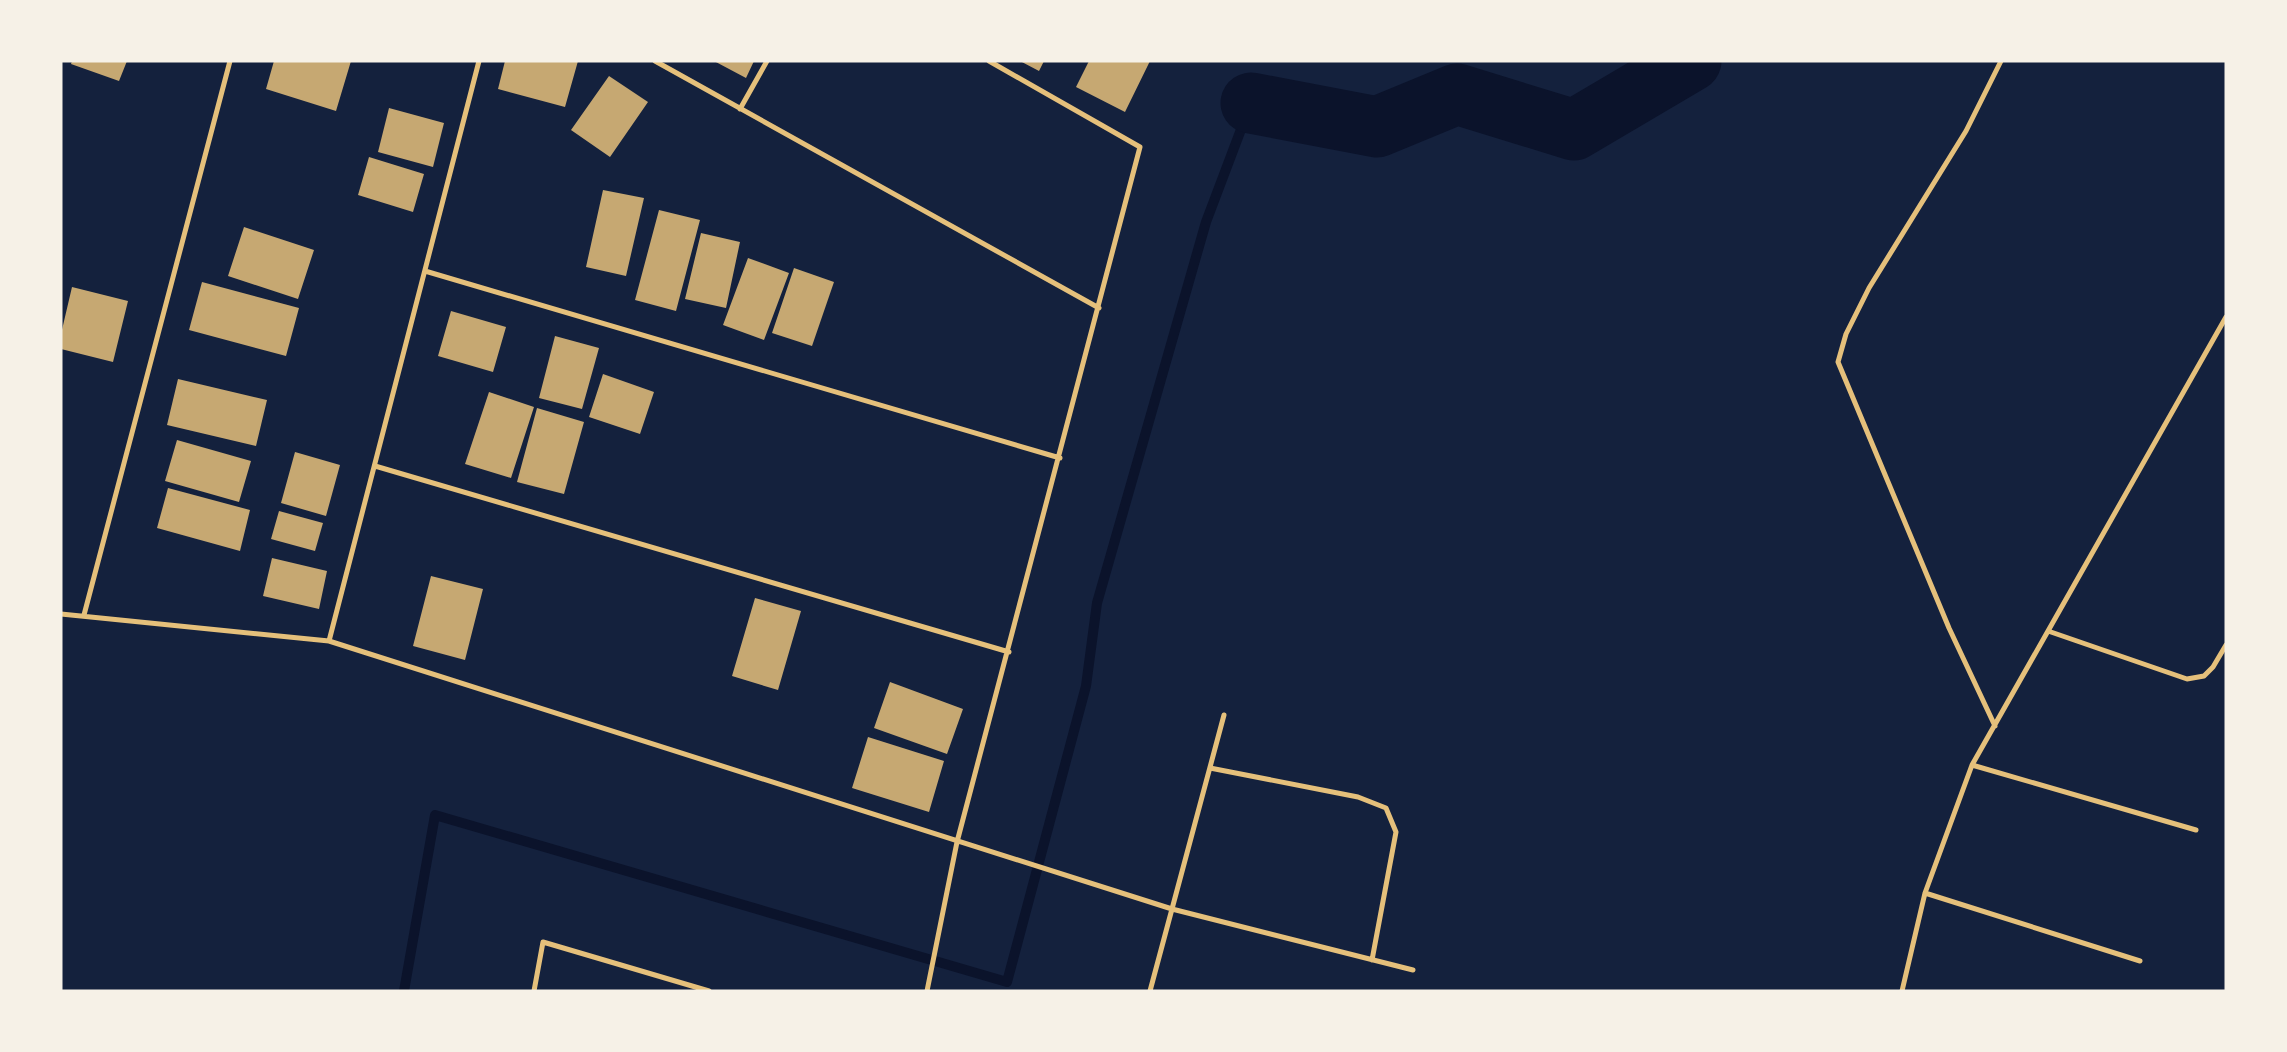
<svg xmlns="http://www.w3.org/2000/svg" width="2287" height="1052" font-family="'DM Sans',sans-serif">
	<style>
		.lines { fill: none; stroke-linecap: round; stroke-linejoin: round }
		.stream { stroke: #0b132b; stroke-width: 10 }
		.river { stroke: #0b132b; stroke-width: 61 }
		.building { fill: #c6a872 }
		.minor { stroke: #e5c07b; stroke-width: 5 }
	</style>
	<rect width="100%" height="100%" fill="#14213d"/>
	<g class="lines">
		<path class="stream" d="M404,991L435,815L1007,982L1086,686L1097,603L1206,222L1251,103"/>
		<path class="river" d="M1251,103L1377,127L1457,94L1574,130L1691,61"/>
	</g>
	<path class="building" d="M72,61H127L119,81L71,64Z
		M274,61H351L336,111L266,89Z
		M505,61H578L565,107L498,89Z
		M714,61H754L746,78Z
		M1020,61H1044L1039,71Z
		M1089,61H1150L1125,112L1076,87Z
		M609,76L648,102L610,157L571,130Z
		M389,108L444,123L433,167L378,152Z
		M369,157L424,174L413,212L358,195Z
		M603,190L644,198L626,276L586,267Z
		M659,210L700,220L676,311L635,300Z
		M244,227L314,250L298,299L228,276Z
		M701,233L740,242L726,308L685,299Z
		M748,258L789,273L764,340L723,325Z
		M794,268L834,282L812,346L772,333Z
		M202,282L299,308L286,356L189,330Z
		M72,287L128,301L113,362L61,349V334Z
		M451,311L506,327L493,372L438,356Z
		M555,336L599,348L582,409L539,398Z
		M603,374L654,392L640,434L589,417Z
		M178,379L267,400L256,446L167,425Z
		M489,392L534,407L511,478L465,464Z
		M537,408L584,422L564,494L517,482Z
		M177,440L251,461L239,502L165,481Z
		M295,452L340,465L326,516L281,503Z
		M168,488L250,510L240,551L157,528Z
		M279,511L323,523L315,551L271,539Z
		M272,558L327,571L319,609L263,596Z
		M431,576L483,589L465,660L413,646Z
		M755,598L801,611L778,690L732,676Z
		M890,682L963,709L947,754L874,728Z
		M868,737L944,761L929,812L852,788Z"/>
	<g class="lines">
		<path class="minor" d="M655,61L1099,308
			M740,109L767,61
			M425,271L1060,458
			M2226,317L2048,631L2187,679L2204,676L2213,667L2226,645
			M375,466L1009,652
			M61,614L329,641L1172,909L1413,970
			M84,615L230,61
			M329,641L479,61
			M1995,726L1949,628L1838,362L1846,334L1869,288L1966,131L2001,61
			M1972,765L2196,830
			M1210,768L1358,797L1386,808L1396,832L1372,960
			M1925,893L2140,961
			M534,991L543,942L709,991
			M927,991L957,842L1140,147L989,61
			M1150,991L1224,715
			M1902,991L1925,893L1972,765L2048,631"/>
	</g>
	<rect width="2287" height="1052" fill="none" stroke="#f6f1e7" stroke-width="125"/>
</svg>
